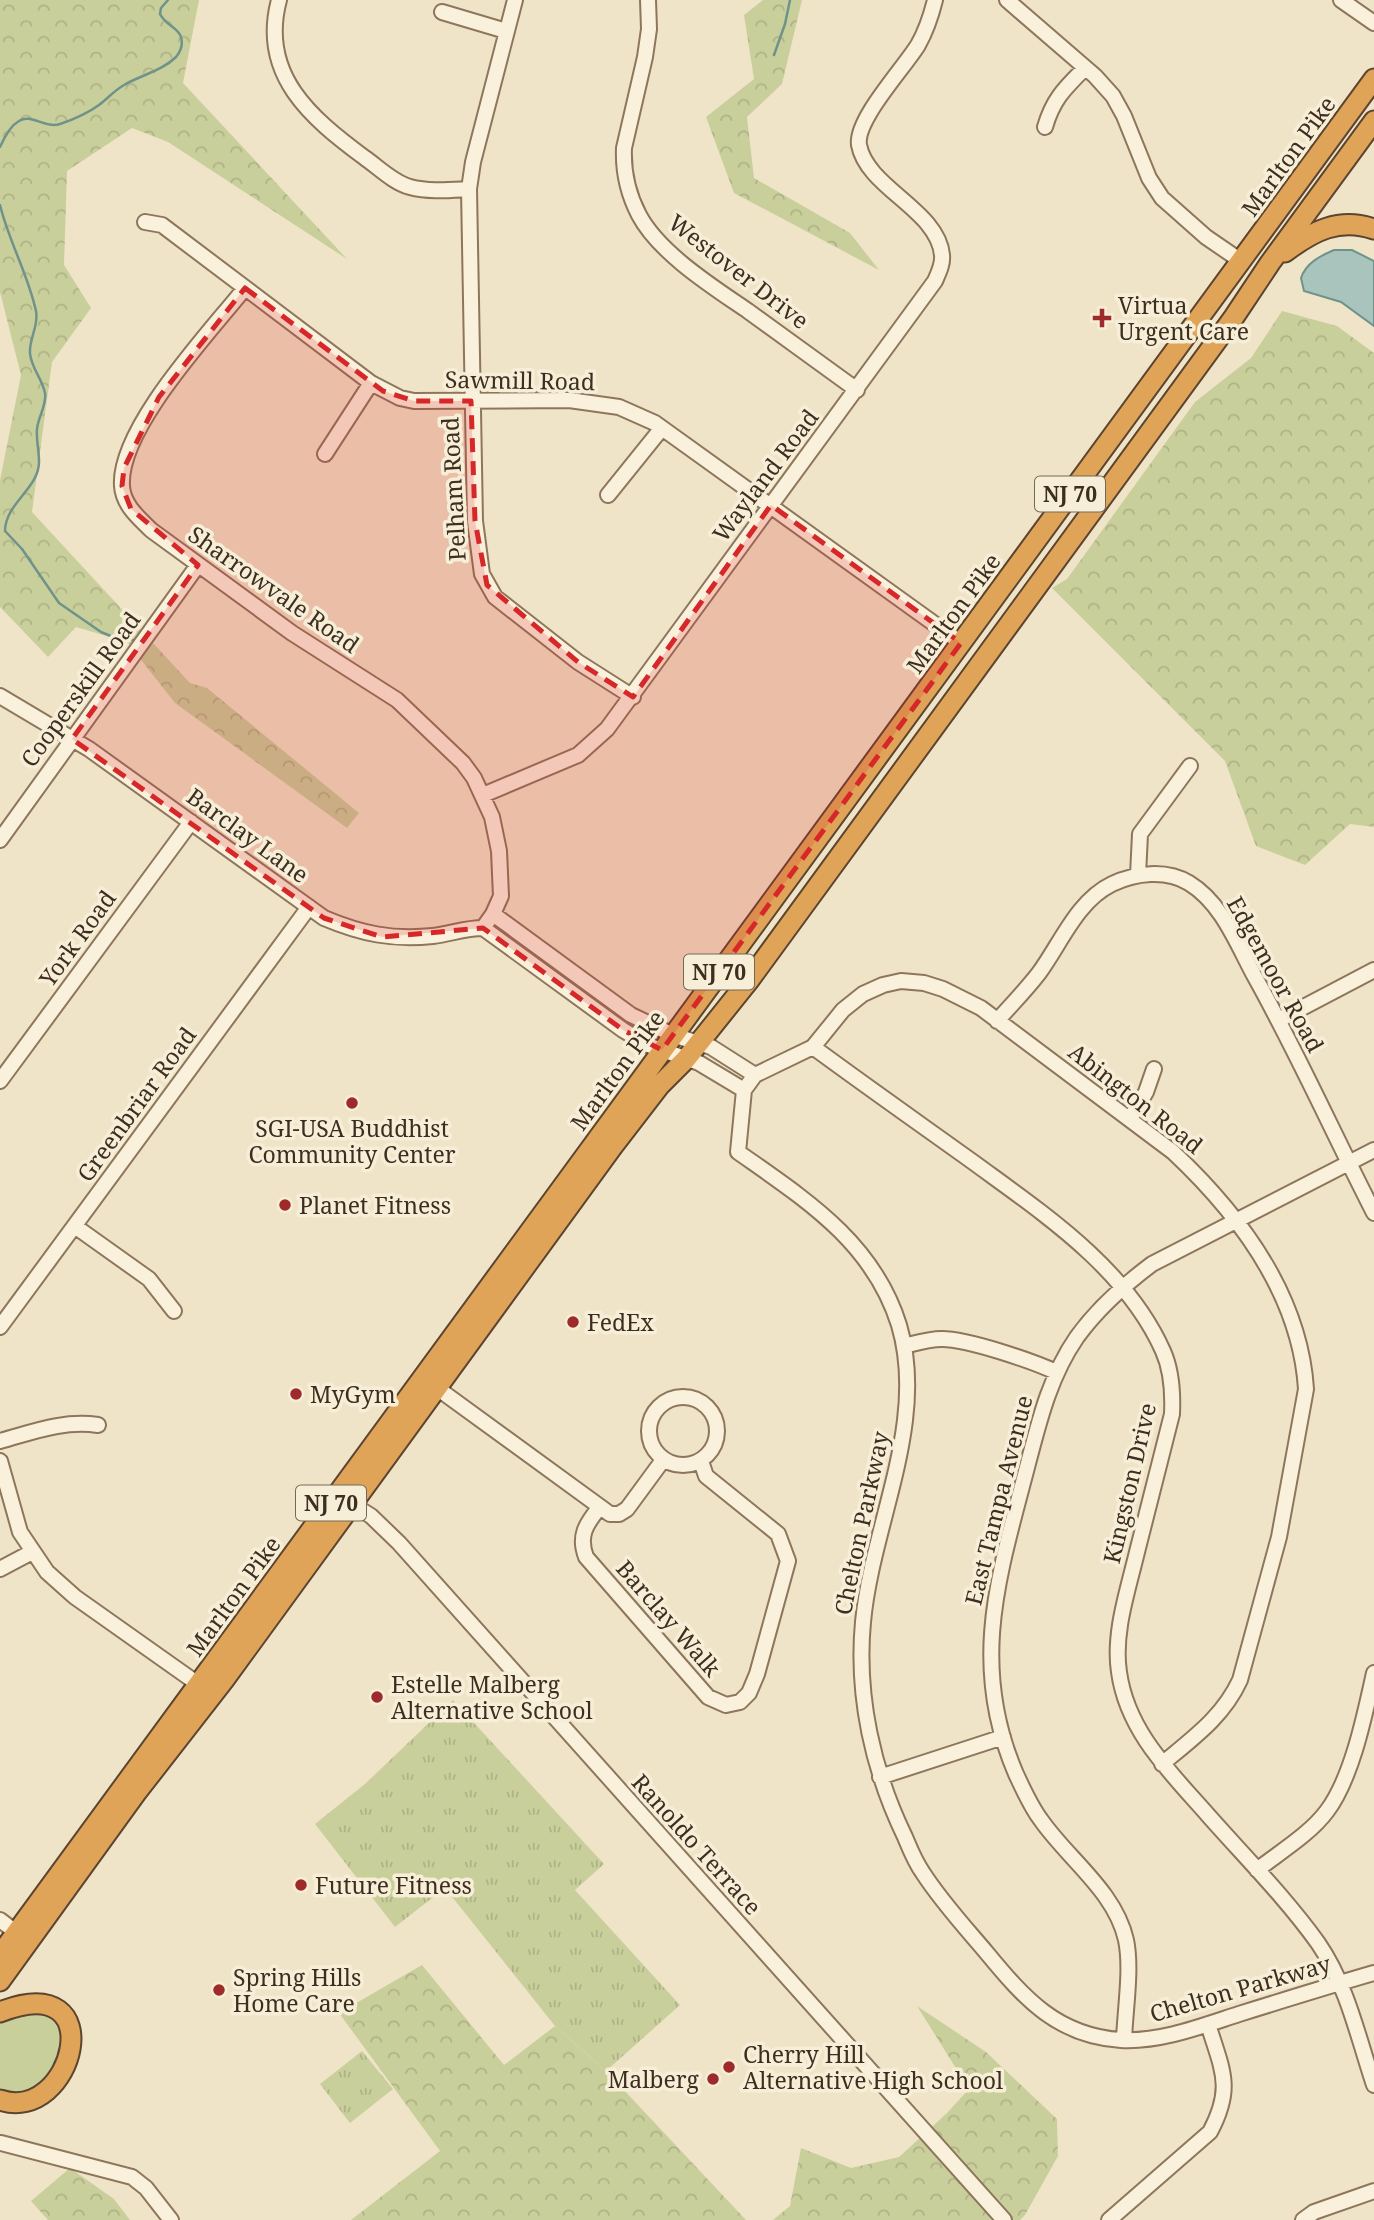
<svg xmlns="http://www.w3.org/2000/svg" width="1374" height="2220" font-family="'Noto Serif',serif">
	<style>
		.grass { fill: #c9cf9b }
		.forest { fill: url(#forest-crowns) }
		.park { fill: url(#park-tufts) }
		.water { fill: #a9c4bc; stroke: #6f938a; stroke-width: 2 }
		.lines { fill: none; stroke-linecap: round; stroke-linejoin: round }
		.stream { stroke: #6f938a; stroke-width: 2.5 }
		.minor-casing { stroke: #8d765c; stroke-width: 18 }
		.highway-casing { stroke: #5b4430; stroke-width: 23 }
		.minor { stroke: #faf1dc; stroke-width: 14 }
		.highway { stroke: #e0a458; stroke-width: 19 }
		.marked { fill: #d62828; fill-opacity: 0.2; stroke: #d62828; stroke-width: 5; stroke-dasharray: 14 9; stroke-linejoin: round }
		.poi-dot { fill: #9e2a2b; stroke: #f7eed8; stroke-width: 2.5 }
		.labels { text-anchor: middle; dominant-baseline: central; stroke-width: 7; stroke-linejoin: round; paint-order: stroke }
		.shield { fill: #f7eed8; stroke: #756857; stroke-width: 2 }
		.shield-label { font-size: 21px; font-weight: bold; fill: #3d2e20 }
		.street-label { font-size: 23px; fill: #3d2e20; stroke: #f7eed8 }
		.poi-label { font-size: 23px; fill: #3d2e20; stroke: #f7eed8; text-anchor: start }
	</style>
	<defs>
		<pattern id="forest-crowns" width="20" height="18" patternUnits="userSpaceOnUse" patternTransform="scale(1.75)"><rect width="20" height="18" fill="#c9cf9b"/><path d="M2 6a3 3 0 1 1 6 0M12 15a3 3 0 1 1 6 0" fill="none" stroke="#aeb285"/></pattern>
		<pattern id="park-tufts" width="24" height="20" patternUnits="userSpaceOnUse" patternTransform="scale(1.75)"><rect width="24" height="20" fill="#c9cf9b"/><path d="M3 7l-1-3M5 7V3M7 7l1-3M15 17l-1-3M17 17v-4M19 17l1-3" fill="none" stroke="#aeb285"/></pattern>
	</defs>
	<rect width="100%" height="100%" fill="#f0e4c8"/>
	<path class="grass" d="M26,2009L57,2016L68,2046L37,2093L0,2095V2023Z"/>
	<path class="forest" d="M0,0H199L183,83L347,259L168,142L132,128L67,171L64,265L91,308L52,362L32,512L190,683L207,688L359,813L347,828L175,703L127,642L76,627L48,657L0,607V480L21,375L0,292Z
		M763,0H802L782,84L747,117L754,178L850,233L879,270L734,193L706,117L754,79L744,15Z
		M1282,311L1337,326L1374,353V827L1350,824L1305,865L1256,846L1225,761L1052,588L1067,579L1195,402L1251,358Z
		M422,1965L504,2065L555,2026L606,2071L746,2220H351L440,2151L339,2013Z
		M917,2006L986,2052L1057,2119L1058,2156L1025,2215L1020,2220H773L790,2206L801,2148L851,2168L899,2157L947,2113L969,2089Z
		M70,2168L114,2199L130,2220H48L31,2201Z"/>
	<path class="park" d="M453,1700L604,1864L575,1890L680,2005L606,2071L555,2026L445,1888L395,1927L315,1824L365,1784Z
		M362,2051L393,2089L350,2123L320,2084Z"/>
	<path class="water" d="M1334,250H1352L1374,261V326L1341,302L1304,291L1301,278C1306,263 1320,256 1334,250Z"/>
	<g class="lines">
		<path class="stream" d="M774,55L785,24L790,0
			M0,147C4,138 10,126 19,121C31,113 45,129 60,124C72,120 88,113 99,105C107,99 115,90 124,85C141,75 162,71 176,57C181,51 183,44 181,37C178,27 165,25 160,14L161,8L168,0
			M0,205C9,242 28,274 36,311C39,326 29,338 30,353C31,368 42,378 45,393C47,405 38,417 37,429C36,440 39,450 39,461C40,488 5,503 5,531L22,549L59,603L101,632L113,637L133,640"/>
		<g class="minor-casing">
			<path id="minor" d="M279,0C259,75 311,118 365,158C378,167 394,183 410,187C429,192 449,190 469,189
				M515,0L473,162L469,189L475,521L482,574L495,597L578,662L633,697
				M648,0L649,29L645,57L624,148C623,171 628,194 639,215C659,253 713,287 748,311C784,337 821,364 857,390
				M1007,0L1095,76L1113,96L1124,116L1149,178L1162,198L1206,237L1241,261
				M1341,0L1374,23
				M442,12L506,31
				M1045,127C1053,99 1065,88 1085,68
				M145,222L162,225L371,383L400,398L414,401L569,400L619,407L655,423L961,643
				M325,454L371,383
				M608,495L662,428
				M0,696L89,749L324,918C362,934 392,940 433,936C450,934 465,928 483,928L493,914L501,896L499,851L492,817L474,778L463,763L397,700L292,633L151,530C139,518 123,505 122,486C118,429 210,332 245,288
				M483,795L578,755L607,729L935,281C939,272 943,264 942,255C938,210 867,188 859,145C855,120 904,68 918,45C926,31 931,16 935,0
				M0,840L198,565
				M1138,875L1140,834L1190,766
				M493,914L631,1015L673,1035L711,1047L755,1075
				M483,928L623,1030L648,1045L699,1063L744,1090
				M1279,1020L1374,970
				M997,1021C1011,1005 1026,990 1039,973C1061,943 1077,901 1112,884C1135,873 1166,869 1189,883C1222,903 1237,944 1255,977C1298,1054 1334,1135 1374,1213
				M813,1047C866,1086 920,1124 973,1162C1044,1214 1126,1268 1163,1351C1172,1371 1173,1392 1172,1414C1160,1460 1149,1506 1137,1552C1128,1590 1113,1633 1119,1672C1127,1731 1170,1772 1207,1814C1244,1856 1285,1897 1318,1943C1347,1985 1358,2037 1374,2085
				M0,1081L191,822
				M1130,1119L1146,1092L1154,1069
				M76,1227L149,1279L174,1311
				M0,1327L309,907
				M904,1346C916,1343 929,1339 942,1339C968,1339 1032,1361 1056,1372
				M437,1388L610,1514H619L627,1509L663,1460
				M649 1431a34 34 0 1 1 68 0a34 34 0 1 1-68 0Z
				M0,1441C33,1432 63,1420 98,1425
				M0,1461L20,1532L47,1572L75,1597L198,1684
				M352,1504L371,1516L399,1543L1004,2220
				M599,1508C586,1524 578,1536 586,1557L708,1697L726,1705L740,1702L749,1693L757,1674L788,1561L778,1534L706,1476L701,1461
				M0,1569L32,1552
				M1162,1764C1193,1738 1223,1717 1240,1680L1279,1537L1306,1389C1300,1295 1239,1214 1173,1152L981,1008L943,989L924,983L901,981L883,985L863,994L843,1010L813,1047L755,1075L744,1090L738,1152C806,1200 873,1242 899,1325C928,1423 872,1524 863,1622C856,1696 873,1771 905,1837C910,1849 915,1862 923,1873C941,1901 964,1926 986,1952C1024,1998 1057,2036 1121,2040C1161,2042 1202,2026 1239,2014C1284,2000 1329,1986 1374,1973
				M880,1777L1003,1737
				M1257,1870C1280,1852 1310,1834 1327,1811C1352,1778 1365,1714 1374,1673
				M0,1920L17,1933
				M1124,2040C1125,2010 1132,1969 1126,1940C1115,1891 1068,1859 1041,1820C1031,1807 1023,1789 1016,1774C970,1667 997,1581 1025,1475C1038,1426 1048,1379 1077,1337C1098,1308 1124,1285 1152,1264L1374,1150
				M1,2143L132,2177L146,2188L171,2220
				M1109,2220L1210,2132C1234,2087 1222,2070 1208,2024
				M1303,2220L1314,2212L1374,2191"/>
		</g>
		<g class="highway-casing">
			<path id="highway" d="M1285,252C1313,231 1339,217 1374,229
				M0,1955L1374,79
				M0,1981L136,1793L224,1680L613,1146L660,1085L686,1059L750,979L1234,317L1270,263L1374,121
				M0,2012C114,1967 73,2125 0,2100"/>
		</g>
		<use href="#minor" class="minor"/>
		<use href="#highway" class="highway"/>
	</g>
	<path class="marked" d="M245,288L383,391L414,401H471L475,521L487,585L578,662L633,697L771,505L961,643L662,1050L623,1030L483,928L382,937L324,918L72,739L198,565L131,509L122,486L124,468L159,397Z"/>
	<g class="poi-dot">
		<path d="M1098.5 307.5h7v7h7v7h-7v7h-7v-7h-7v-7h7z"/>
		<circle cx="352" cy="1103" r="7"/>
		<circle cx="285" cy="1205" r="7"/>
		<circle cx="573" cy="1322" r="7"/>
		<circle cx="296" cy="1394" r="7"/>
		<circle cx="377" cy="1697" r="7"/>
		<circle cx="301" cy="1885" r="7"/>
		<circle cx="219" cy="1990" r="7"/>
		<circle cx="729" cy="2067" r="7"/>
		<circle cx="713" cy="2079" r="7"/>
	</g>
	<g class="labels">
		<g class="shield">
			<rect x="1035" y="476.5" width="70" height="35" rx="5"/>
			<rect x="684" y="954.5" width="70" height="35" rx="5"/>
			<rect x="296" y="1485.5" width="70" height="35" rx="5"/>
		</g>
		<g class="shield-label">
			<text x="1070" y="494">NJ 70</text>
			<text x="719" y="972">NJ 70</text>
			<text x="331" y="1503">NJ 70</text>
		</g>
		<g class="street-label">
			<text transform="translate(1288 156) rotate(-54)">Marlton Pike</text>
			<text transform="translate(739 271) rotate(38)">Westover Drive</text>
			<text transform="translate(520 380) rotate(1)">Sawmill Road</text>
			<text transform="translate(765 475) rotate(-53)">Wayland Road</text>
			<text transform="translate(453 489) rotate(-93)">Pelham Road</text>
			<text transform="translate(274 589) rotate(35)">Sharrowvale Road</text>
			<text transform="translate(953 613) rotate(-54)">Marlton Pike</text>
			<text transform="translate(80 689) rotate(-54)">Cooperskill Road</text>
			<text transform="translate(248 835) rotate(36)">Barclay Lane</text>
			<text transform="translate(77 938) rotate(-54)">York Road</text>
			<text transform="translate(1276 974) rotate(61)">Edgemoor Road</text>
			<text transform="translate(617 1070) rotate(-54)">Marlton Pike</text>
			<text transform="translate(1136 1098) rotate(38)">Abington Road</text>
			<text transform="translate(136 1104) rotate(-54)">Greenbriar Road</text>
			<text transform="translate(1129 1483) rotate(-77)">Kingston Drive</text>
			<text transform="translate(998 1500) rotate(-76)">East Tampa Avenue</text>
			<text transform="translate(861 1523) rotate(-78)">Chelton Parkway</text>
			<text transform="translate(233 1596) rotate(-54)">Marlton Pike</text>
			<text transform="translate(669 1618) rotate(49)">Barclay Walk</text>
			<text transform="translate(697 1844) rotate(48)">Ranoldo Terrace</text>
			<text transform="translate(1240 1988) rotate(-16)">Chelton Parkway</text>
		</g>
		<g class="poi-label">
			<text x="1118" y="305">Virtua<tspan x="1118" dy="26">Urgent Care</tspan></text>
			<text x="352" y="1128" text-anchor="middle">SGI-USA Buddhist<tspan x="352" dy="26">Community Center</tspan></text>
			<text x="299" y="1205">Planet Fitness</text>
			<text x="587" y="1322">FedEx</text>
			<text x="310" y="1394">MyGym</text>
			<text x="391" y="1684">Estelle Malberg<tspan x="391" dy="26">Alternative School</tspan></text>
			<text x="315" y="1885">Future Fitness</text>
			<text x="233" y="1977">Spring Hills<tspan x="233" dy="26">Home Care</tspan></text>
			<text x="743" y="2054">Cherry Hill<tspan x="743" dy="26">Alternative High School</tspan></text>
			<text x="699" y="2079" text-anchor="end">Malberg</text>
		</g>
	</g>
</svg>
